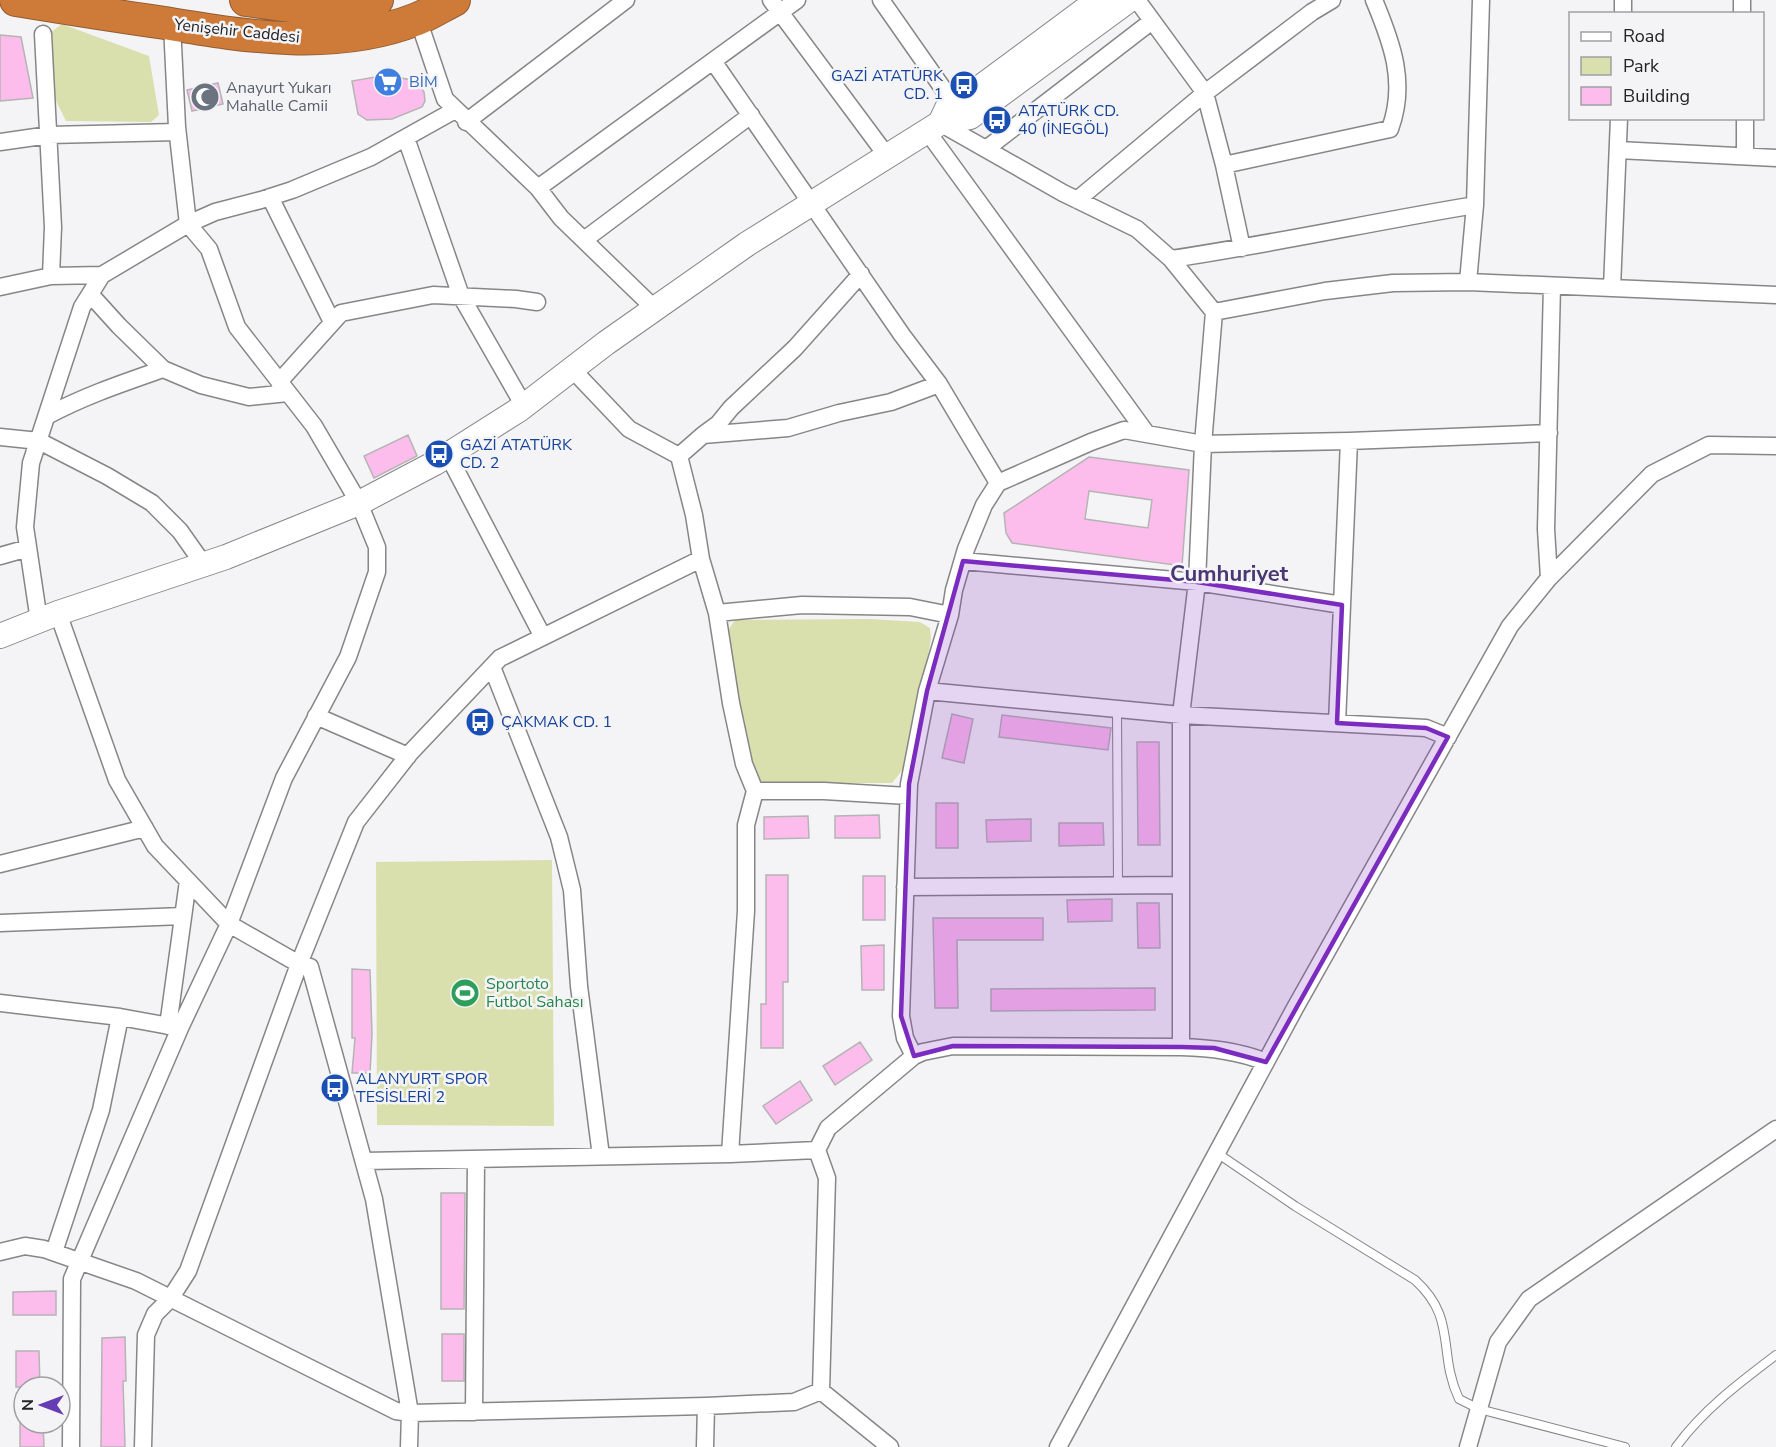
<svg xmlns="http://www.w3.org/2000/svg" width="1776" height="1447" font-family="'Nunito Sans',sans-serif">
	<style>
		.green { fill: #dae0ad }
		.building { fill: #fdbdec; stroke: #b5b4b4; stroke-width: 1.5; fill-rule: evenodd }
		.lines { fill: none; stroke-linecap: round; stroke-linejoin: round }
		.lane-casing { stroke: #868687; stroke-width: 10 }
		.street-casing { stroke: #868687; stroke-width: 19 }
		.secondary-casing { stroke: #868687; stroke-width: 26 }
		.highway-casing { stroke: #925c32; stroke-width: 34 }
		.lane { stroke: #fff; stroke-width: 8 }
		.street { stroke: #fff; stroke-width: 16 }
		.secondary { stroke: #fff; stroke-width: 24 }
		.highway { stroke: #ce7b3a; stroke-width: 32 }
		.marked { fill: #7b2cbf; fill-opacity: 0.2; stroke: #7b2cbf; stroke-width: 4.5; stroke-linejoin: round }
		.labels { text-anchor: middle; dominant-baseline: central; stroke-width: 5; stroke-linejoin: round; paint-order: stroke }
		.street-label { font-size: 16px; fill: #232323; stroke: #f4f4f6 }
		.transit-label { font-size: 16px; fill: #164399; stroke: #f4f4f6; text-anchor: start }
		.shop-label { font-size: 16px; fill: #366cbe; stroke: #f4f4f6; text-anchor: start }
		.worship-label { font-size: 16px; fill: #5b616d; stroke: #f4f4f6; text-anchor: start }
		.leisure-label { font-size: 16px; fill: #27864d; stroke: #f4f4f6; text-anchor: start }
		.district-label { font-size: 22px; font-weight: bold; fill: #493874; stroke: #f4f4f6 }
	</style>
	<rect width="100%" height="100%" fill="#f4f4f6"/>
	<path class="green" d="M62,24L149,56L159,115L151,122L66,121L55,99L51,32Z
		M870,619L920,622L930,628L931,639L908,763L892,783H765L752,776L724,636L735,620Z
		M552,860L554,1126L377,1125L376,862Z"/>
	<path class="building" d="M0,35L21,37L33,98L0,101Z
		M387,75L416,81L424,92L425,101L422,107L392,119L367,120L358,114L352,81Z
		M218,83L223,104L192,111L187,90Z
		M408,435L417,456L374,478L364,456Z
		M1089,457L1189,470L1182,566L1012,543L1006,533L1004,513ZM1089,491L1152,500L1148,528L1085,519Z
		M952,714L973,719L964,763L942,758Z
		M1002,715L1111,728L1108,750L999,737Z
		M1137,742H1159L1160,845H1138Z
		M936,803H958V848H936Z
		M879,815L880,838H835V816Z
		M808,816L809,838L764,839V817Z
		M1031,819V841L987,842L986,820Z
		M1059,823H1103L1104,845L1059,846Z
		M766,875H788V982H783V1048H761V1004H766Z
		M863,876H885V920H863Z
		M1112,899V921L1068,922L1067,900Z
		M1137,903H1159L1160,948H1138Z
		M933,918H1043V940H957L958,1008H935Z
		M884,945V990H862L861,946Z
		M352,969L370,970L372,1034L370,1073H352L355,1038H352Z
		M1155,988V1010L991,1011V989Z
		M860,1042L872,1060L835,1085L823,1066Z
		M800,1081L812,1100L776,1124L763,1106Z
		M441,1193H465L464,1309H441Z
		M56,1291V1315H13V1292Z
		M442,1334H464V1381H442Z
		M125,1337L126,1381H123L125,1447H101L102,1338Z
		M16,1351H39L40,1387H16Z
		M20,1423H43L44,1447H20Z"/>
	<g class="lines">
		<g class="lane-casing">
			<path id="lane" d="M1117,709L1118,884
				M1217,1153L1295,1206L1415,1280C1458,1319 1437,1352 1459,1399L1479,1409L1625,1447
				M1676,1447C1703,1410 1739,1383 1776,1355"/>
		</g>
		<g class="street-casing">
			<path id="street" d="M771,0L887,156
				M881,0L951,100
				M1137,0L1205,93L1224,165L1242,248
				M1742,0V14
				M1623,14V0
				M418,19L445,99L538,188L561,218L655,309
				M43,34L53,227L51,276
				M713,61L902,335L939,384L998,483
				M1745,118V156
				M466,122L626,0
				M940,123L1063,193L1137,229L1171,259L1214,312L1203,444L1197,582L1181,715V1047
				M927,131L1147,434
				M406,138L461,296L524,406
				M0,142L49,135L177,132
				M986,149L1152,21
				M1618,150L1776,158
				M1224,165L1390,129C1407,83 1392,43 1374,0
				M538,188L797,0
				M270,197L332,322
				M1077,200L1205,93L1312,12L1332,0
				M584,240L751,115
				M1171,259C1272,244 1373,222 1475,205
				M1468,282L1475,205L1481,0
				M0,287L51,276L102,275
				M1612,288L1619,118
				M90,294L119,326L163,369L201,385L249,397L288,393
				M1214,312L1325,291L1393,283L1468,282L1776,295
				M572,369L629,429L679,456L694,515L701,559L717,613L731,703L744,764L755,791H824L908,796
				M279,382L341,313L433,295L516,299L537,302
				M47,416C84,396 123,383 163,369
				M703,435L718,424L731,408L795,348L861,274
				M0,437L39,441L107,476L152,503L180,531L204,565
				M448,455L543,637
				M679,456L703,435L788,428L839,413L891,402L939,384
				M0,556L28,548
				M963,561L1197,582L1342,605
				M1549,578L1546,529L1552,286
				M58,613L117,780L155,846L229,924L299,964L310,967L374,1199L410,1413L409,1447
				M717,613L802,605L910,607L950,615
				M39,621L25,527L31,463L82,307L102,275L188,224L215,212L261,200L292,190L371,157L455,110
				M492,667L559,837L572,890L579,986L601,1156
				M927,691L1181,715L1426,728L1448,737
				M316,716L408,756
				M1337,723L1349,441
				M0,864L145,828
				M905,887L1180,885
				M0,923L183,916
				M0,1003L120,1017L180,1028
				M168,1026L188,881
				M914,1056L905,1038L901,1016L909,784L927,691L950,615L954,590L966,549L984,505L998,483L1091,442L1124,430L1203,444L1349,441L1549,433
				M730,1154L746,911V825L755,791
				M364,1161L730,1154L817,1150
				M0,1252L25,1246L44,1249L136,1281L396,1411L410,1413L706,1406L794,1402L821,1391L827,1178L817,1150L828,1128L914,1056L923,1052L953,1046L1181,1047C1211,1048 1238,1051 1266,1062
				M54,1252L101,1110L120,1017
				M821,1391L890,1447
				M474,1412L476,1159
				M71,1447L72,1279L180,1028L229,924L284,778L348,657L377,572V547L359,503L314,426L237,327L209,249L188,224L177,127L172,25
				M143,1447L146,1335L155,1314L170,1299L188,1271L299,964L356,822L410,753L500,658L701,559
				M705,1447L706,1406
				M1058,1447L1295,1008L1510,626L1549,578L1652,474L1709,445L1776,446
				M1468,1447L1498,1342L1529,1299L1776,1129"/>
		</g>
		<g class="secondary-casing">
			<path id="secondary" d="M940,123L951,100L974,92L1098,0
				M0,636L58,613L226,557L359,503L435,463L520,409L606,343L747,244L940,123L970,117L1129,0"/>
		</g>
		<g class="highway-casing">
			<path id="highway" d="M16,0C65,8 115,16 165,23C248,37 336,51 417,19C430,14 442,6 454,0
				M246,0L305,8L346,6L377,0"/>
		</g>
		<use href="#lane" class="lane"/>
		<use href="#street" class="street"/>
		<use href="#secondary" class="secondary"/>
		<use href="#highway" class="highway"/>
	</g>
	<path class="marked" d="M963,561L1197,582L1342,605L1337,723L1426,728L1448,737L1266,1062L1214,1048L1181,1047L953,1046L914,1056L901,1016L909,784L927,691Z"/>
	<defs>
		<g id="supermarket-disc" transform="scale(1.5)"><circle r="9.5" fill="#3f7fe0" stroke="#f4f4f6"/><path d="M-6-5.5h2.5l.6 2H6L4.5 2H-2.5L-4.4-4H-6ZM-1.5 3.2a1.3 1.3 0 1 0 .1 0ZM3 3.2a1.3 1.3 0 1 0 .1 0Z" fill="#fff"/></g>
		<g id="bus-disc" transform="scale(1.5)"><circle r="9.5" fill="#1a4fb4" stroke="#f4f4f6"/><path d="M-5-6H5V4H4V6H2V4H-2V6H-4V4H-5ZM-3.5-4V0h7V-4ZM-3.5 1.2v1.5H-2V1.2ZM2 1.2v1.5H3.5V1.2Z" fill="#fff"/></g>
		<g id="mosque-disc" transform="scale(1.5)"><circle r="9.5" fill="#6b7280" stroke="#f4f4f6"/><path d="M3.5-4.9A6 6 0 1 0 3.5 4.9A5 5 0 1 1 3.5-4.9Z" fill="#fff"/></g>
		<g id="stadium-disc" transform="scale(1.5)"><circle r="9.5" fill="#2e9e5b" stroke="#f4f4f6"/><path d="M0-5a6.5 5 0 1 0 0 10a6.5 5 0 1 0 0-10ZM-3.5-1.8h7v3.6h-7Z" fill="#fff"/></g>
	</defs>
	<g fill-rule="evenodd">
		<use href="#supermarket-disc" x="388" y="82"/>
		<use href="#bus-disc" x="964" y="85"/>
		<use href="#mosque-disc" x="205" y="97"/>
		<use href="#bus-disc" x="997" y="120"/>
		<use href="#bus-disc" x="439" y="454"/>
		<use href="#bus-disc" x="480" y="722"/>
		<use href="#stadium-disc" x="465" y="993"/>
		<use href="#bus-disc" x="335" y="1088"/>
	</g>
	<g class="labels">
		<g class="street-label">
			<text transform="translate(237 31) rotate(6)">Yenişehir Caddesi</text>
		</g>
		<g class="transit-label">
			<text x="943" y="76" text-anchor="end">GAZİ ATATÜRK<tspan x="943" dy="18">CD. 1</tspan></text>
			<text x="1018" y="111">ATATÜRK CD.<tspan x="1018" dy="18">40 (İNEGÖL)</tspan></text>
			<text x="460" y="445">GAZİ ATATÜRK<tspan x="460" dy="18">CD. 2</tspan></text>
			<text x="501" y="722">ÇAKMAK CD. 1</text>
			<text x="356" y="1079">ALANYURT SPOR<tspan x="356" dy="18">TESİSLERİ 2</tspan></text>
		</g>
		<g class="shop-label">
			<text x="409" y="82">BİM</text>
		</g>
		<g class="worship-label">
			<text x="226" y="88">Anayurt Yukarı<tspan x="226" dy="18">Mahalle Camii</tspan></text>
		</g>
		<g class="leisure-label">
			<text x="486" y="984">Sportoto<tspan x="486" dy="18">Futbol Sahası</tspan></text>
		</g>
		<g class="district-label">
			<text x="1229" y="574">Cumhuriyet</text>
		</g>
	</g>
	<rect x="1569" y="12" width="195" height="108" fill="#f4f4f6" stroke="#a0a0a2" stroke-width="1.5"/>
	<rect x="1581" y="32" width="30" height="9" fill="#ffffff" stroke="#a0a0a2" stroke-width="1.5"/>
	<text x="1623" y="42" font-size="18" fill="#232323">Road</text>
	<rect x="1581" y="57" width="30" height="18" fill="#dae0ad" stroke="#a0a0a2" stroke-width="1.5"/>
	<text x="1623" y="72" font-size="18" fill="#232323">Park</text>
	<rect x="1581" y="87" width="30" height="18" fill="#fdbdec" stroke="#a0a0a2" stroke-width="1.5"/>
	<text x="1623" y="102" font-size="18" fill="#232323">Building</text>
	<g transform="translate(42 1405) rotate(270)"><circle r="28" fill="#f4f4f6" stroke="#a0a0a2" stroke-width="1.5"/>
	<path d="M0-4.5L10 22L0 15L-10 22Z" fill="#663cb4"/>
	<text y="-9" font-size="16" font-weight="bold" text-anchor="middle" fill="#232323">N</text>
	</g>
</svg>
